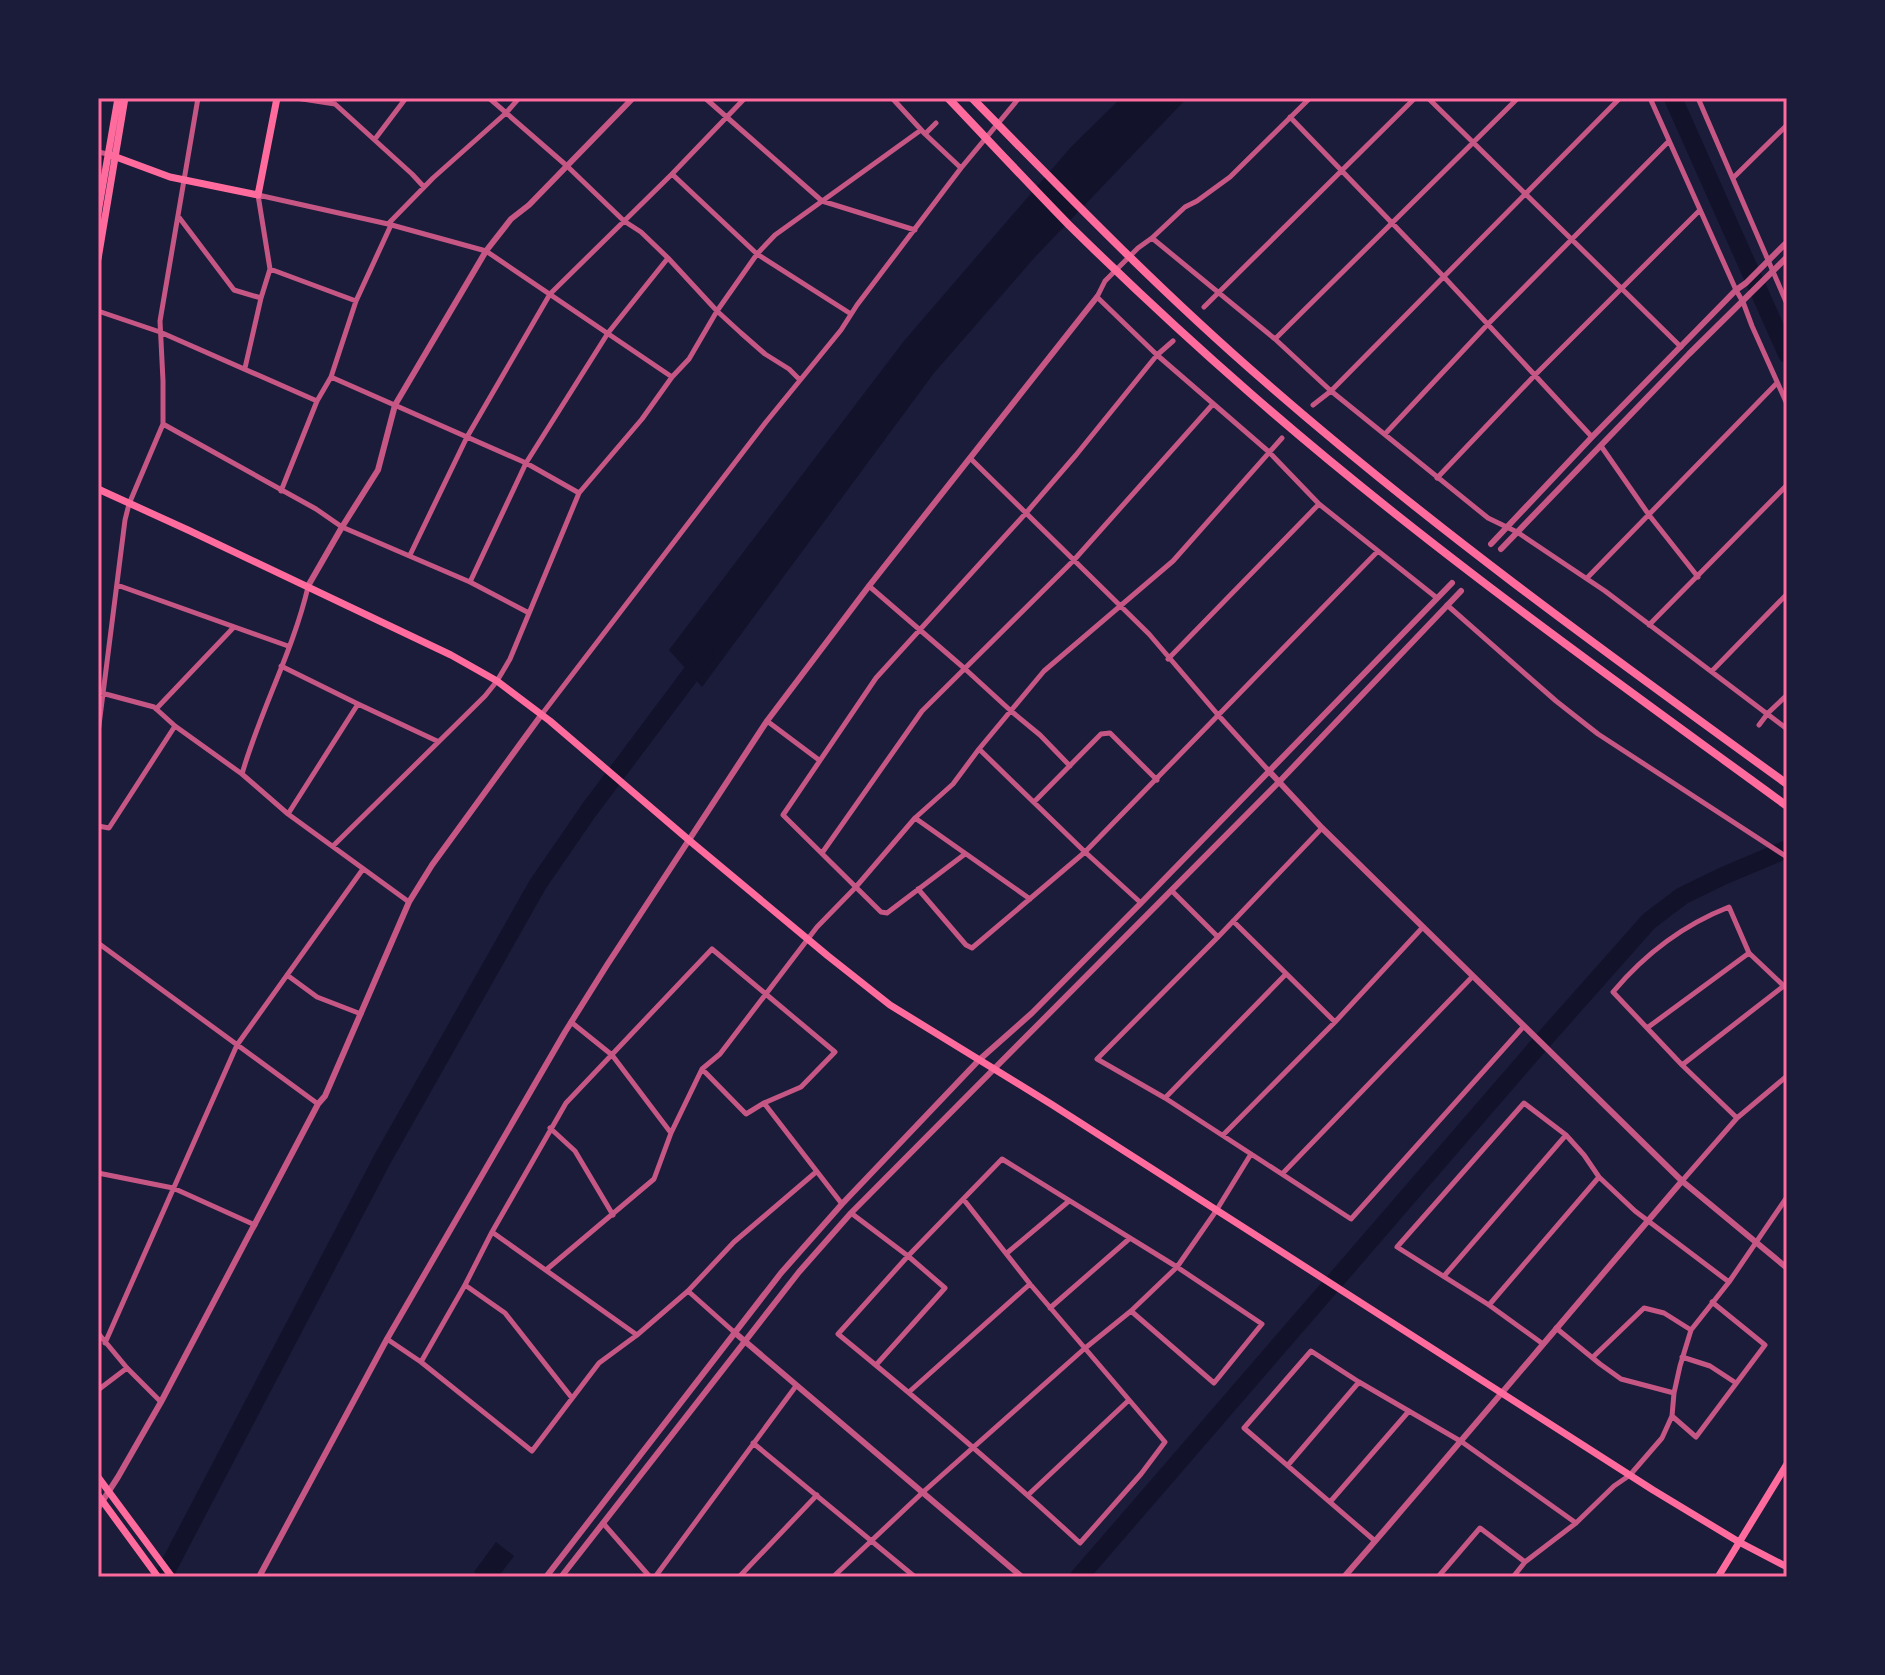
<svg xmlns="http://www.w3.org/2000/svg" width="1885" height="1675" font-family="Barlow,sans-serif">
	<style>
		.water { fill: #12122b }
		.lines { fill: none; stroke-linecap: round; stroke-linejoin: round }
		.river { stroke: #12122b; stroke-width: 18 }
		.minor { stroke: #c65784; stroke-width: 5 }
		.tertiary { stroke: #c65784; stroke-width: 6 }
		.secondary { stroke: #ff6b9d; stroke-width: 7 }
		.primary { stroke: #ff6b9d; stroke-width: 7 }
		.motorway { stroke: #ff6b9d; stroke-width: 8 }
		.neatline { fill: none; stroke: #ff6b9d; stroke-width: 3 }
	</style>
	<rect width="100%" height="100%" fill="#1b1b3a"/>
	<path class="water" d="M1121,98H1187L1035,257L934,373L702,687L669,650L904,341L1071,147Z
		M496,1542L514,1556L498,1577H480L474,1572Z"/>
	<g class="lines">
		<path class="river" d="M1673,98L1787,354
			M163,1577L383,1158L538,884L589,810L706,654
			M1079,1577L1539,1045L1649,921L1682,896L1723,876L1787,849"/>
		<path class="minor" d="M296,98L335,104L412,174L424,187
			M489,98L567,166L624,221L641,232L668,258L717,311L741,333L765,354L789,369L799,379
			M705,98L822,201L915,230
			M892,98L925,134L961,168
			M1310,98L1230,177L1197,201L1185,207L1152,238L1138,248L1105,281L1097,297L1157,355L1269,452L1319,504L1437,598
			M1428,98L1681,347
			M1650,98L1736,290L1743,302L1752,326L1787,404
			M1698,98L1787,304
			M1290,117L1444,277L1592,437
			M925,134L936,123
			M375,139L406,98
			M98,152L108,154
			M672,174L757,254L851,314
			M1733,178L1787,125
			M178,216L234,290L261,298
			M388,224L433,178L506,113L519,98
			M1152,238L1275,339L1331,391L1488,518L1517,532L1605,591L1787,729
			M270,269L356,301
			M1204,307L1415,98
			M98,311L160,332L317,401
			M1275,339L1518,98
			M245,368L261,298L270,269L258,195L388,224L486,251L672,377
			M331,377L526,463L579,493
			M1313,405L1331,391L1620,98
			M163,424L316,509L342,527L470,582L529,613
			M1385,434L1488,324L1669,141
			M1601,446L1649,515L1698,577
			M970,458L1149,634L1219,716L1268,770
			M1437,478L1535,375L1700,210
			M281,491L317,401L331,377L356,301L391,225
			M410,555L467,437L550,294L672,174L745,98
			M1587,578L1777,383
			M470,582L526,463L608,333L668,258
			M117,585L288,646
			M869,586L964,668L1011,711L1040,735L1070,766
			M1447,605L1556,701L1598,734L1787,857
			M1649,625L1787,485
			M1168,659L1319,504
			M281,666L358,704L437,741
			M1712,671L1787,594
			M98,692L154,707L175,726L242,774L288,814L409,902
			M156,709L234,627
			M542,714L766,422L841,330L857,305L961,168L1019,98
			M767,721L819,760
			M1759,725L1768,713L1787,695
			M98,733L125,520L129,504L163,424V381L160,321L198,98
			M979,749L1085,852L1141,903
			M242,774C260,711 293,651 308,587
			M1034,802L1101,734L1110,733L1157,780
			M288,814L358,704
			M915,818L1030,899
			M98,826L109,828L175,726
			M1322,828L1218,937L1097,1059L1165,1098L1351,1219L1524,1026
			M333,846L485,696L497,681L510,659L579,493L642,419L672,377L689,359L717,311L757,254L775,235L921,130
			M822,853L922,711L1074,560L1213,404
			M965,854L887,913L881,912L783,815L876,678L1026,513L1076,455L1157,355L1173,341
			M918,889L966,945L972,948L1085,852L1378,551
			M1172,891L1218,937
			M1233,921L1335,1022
			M98,943L318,1104
			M287,975L317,997L361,1014
			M571,1022L612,1055L671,1133
			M1647,1028L1749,953
			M1682,1065L1785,985
			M1165,1098L1286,974
			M764,1103L842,1204
			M1737,1118L1682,1065L1613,992C1644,955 1683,925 1729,907L1749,953L1787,989
			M550,1128L575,1151L613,1215
			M1223,1135L1335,1022L1423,927
			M98,1173L173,1188L255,1225
			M1283,1173L1473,976
			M1682,1181L1737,1118L1787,1076
			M964,1200L1030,1284L1165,1442L1141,1474L1080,1543C1002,1471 921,1402 838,1334L908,1256L1002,1159L1177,1267L1262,1324L1214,1383L1131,1311
			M851,1213L908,1256L945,1288L876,1365
			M492,1232L637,1335
			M1007,1253L1069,1201
			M546,1270L654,1179L671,1133L702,1069L720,1054L817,927L855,888L915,818L953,784L979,749L1044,671L1173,561L1282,438
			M1444,1276L1566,1135
			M465,1285L505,1313L572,1398
			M688,1291L734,1332
			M1489,1305L1599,1177
			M1050,1308L1129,1239
			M1556,1328L1600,1364L1621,1379L1674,1393
			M98,1333L127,1368L161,1402
			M387,1339L421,1362L532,1451L599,1363L637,1335L688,1291L734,1242L816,1172
			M105,1343L237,1045L363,869
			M1543,1344L1489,1305L1397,1247L1524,1103L1566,1135L1584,1155L1599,1177L1635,1211L1729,1282
			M1593,1357L1644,1308L1664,1313L1691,1330
			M1682,1357L1710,1366L1736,1383
			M421,1362L465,1285L492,1232L566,1103L712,949L835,1052L801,1087L764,1103L746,1114L702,1069
			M98,1390L127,1368
			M909,1392L1030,1284
			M1672,1416L1696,1437L1765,1345L1712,1302
			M753,1443L915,1577
			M1288,1465L1359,1382
			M1028,1495L1129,1400
			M1330,1502L1409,1411
			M603,1523L650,1577
			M1375,1541L1244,1428L1311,1351L1359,1382L1462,1442L1576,1523
			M655,1577L796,1386
			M739,1577L817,1495
			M833,1577L922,1493L1084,1349L1131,1311L1177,1267L1216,1211L1251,1154
			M1438,1577L1480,1528L1525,1562
			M1513,1577L1525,1562L1576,1523L1614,1486L1630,1475L1662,1438L1672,1416L1674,1393L1680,1366L1691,1330L1729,1282L1787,1197"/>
		<path class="tertiary" d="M1491,544L1592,437L1736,290L1746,283L1787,242
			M1501,549L1689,354L1787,257
			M308,586L342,527L378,470L395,405L486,251L511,219L529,205L633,98
			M1268,770L1322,828L1682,1181L1787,1268
			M734,1332L1022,1577
			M98,1508L118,1477L161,1402L318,1104L325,1096L409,902L432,865L542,714
			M259,1577L387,1339L565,1032L607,965L767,721L869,586L1097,297
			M546,1577L781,1273L842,1204L979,1060L1032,1013L1141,903L1452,583
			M561,1577L799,1272L851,1213L1279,782L1461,591
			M1344,1577C1458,1446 1569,1313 1682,1181"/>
		<path class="secondary" d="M108,154L170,177L258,195L277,98
			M98,213L118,98
			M98,259L125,98
			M98,489L188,530L451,655L497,681L550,721L690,841L828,956L890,1005L1051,1104L1653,1490L1739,1542L1787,1567
			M98,1477L172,1577
			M98,1495L158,1577"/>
		<path class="primary" d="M1718,1577L1787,1464"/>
		<path class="motorway" d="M948,98C988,140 1028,183 1069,225C1128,283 1188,339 1250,393C1420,542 1605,673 1787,806
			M972,98C1067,195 1161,292 1264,381C1430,526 1609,655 1787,784"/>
	</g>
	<rect width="1885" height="1675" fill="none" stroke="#1b1b3a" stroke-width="200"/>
	<rect x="100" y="100" width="1685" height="1475" class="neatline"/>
</svg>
